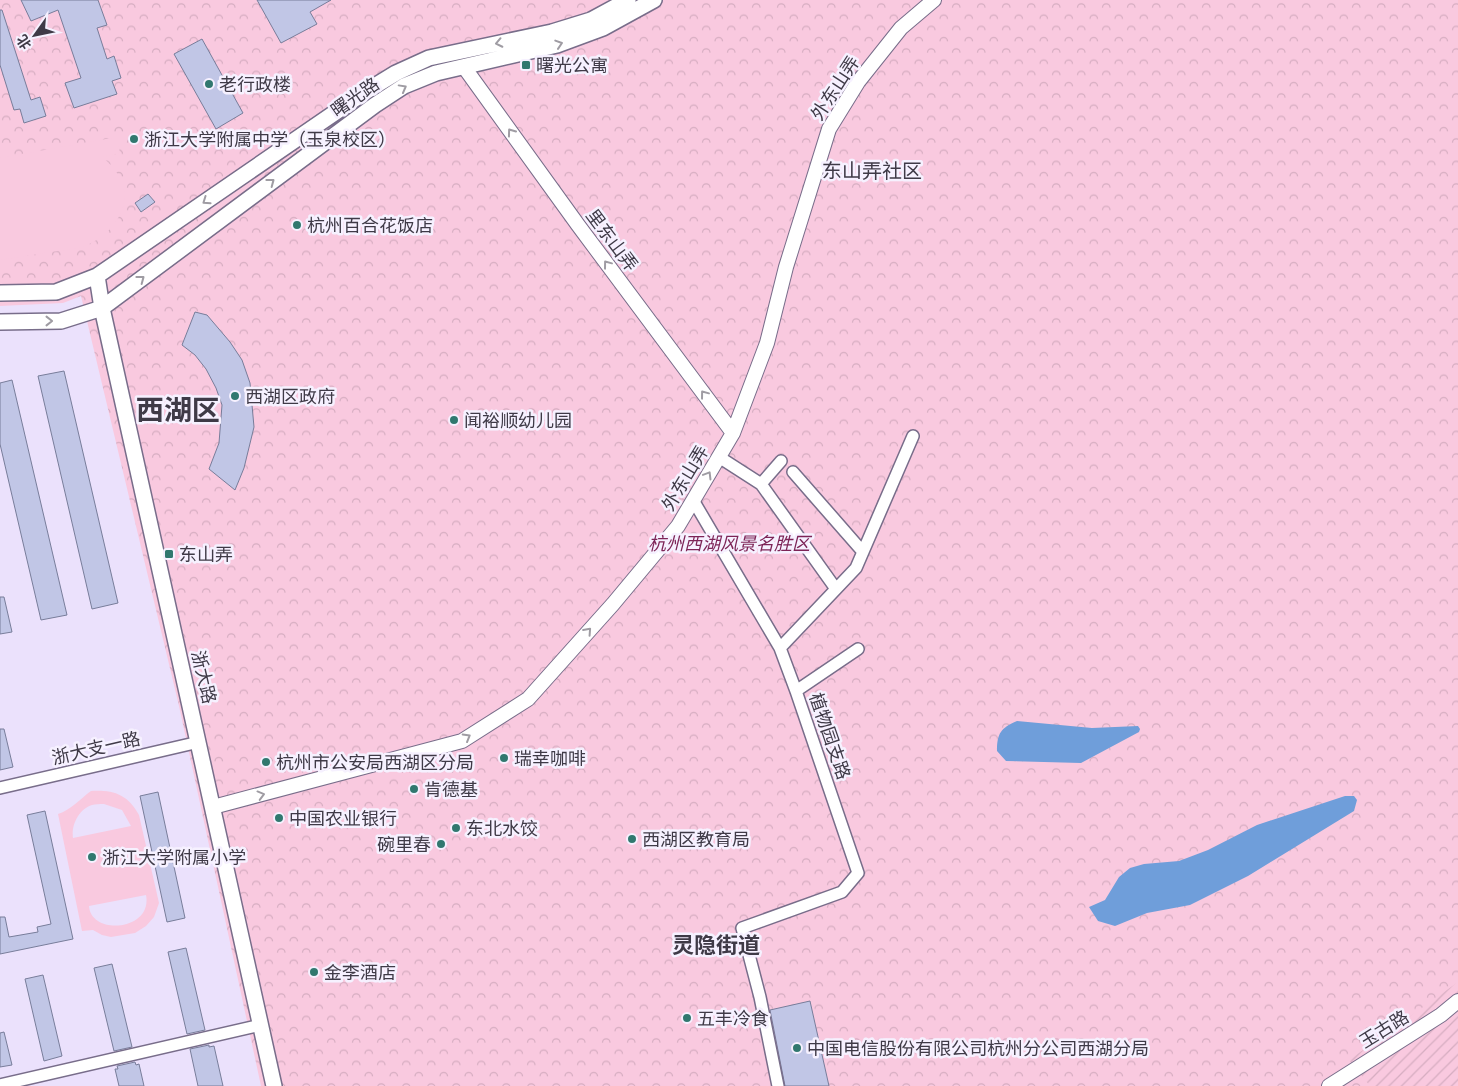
<svg xmlns="http://www.w3.org/2000/svg" width="1458" height="1086" font-family="'IBM Plex Serif','Noto Sans SC',serif">
	<style>
		.park { fill: url(#park-crowns) }
		.garden { fill: url(#garden-furrows) }
		.pitch { fill: #f9c9df; fill-rule: evenodd }
		.water { fill: #6f9eda }
		.building { fill: #c1c6e6; stroke: #787d9a }
		.lines { fill: none; stroke-linecap: round; stroke-linejoin: round }
		.minor-casing { stroke: #786d8a; stroke-width: 14 }
		.tertiary-casing { stroke: #786d8a; stroke-width: 16 }
		.secondary-casing { stroke: #786d8a; stroke-width: 18 }
		.minor { stroke: #fff; stroke-width: 11 }
		.tertiary { stroke: #fff; stroke-width: 14 }
		.secondary { stroke: #fff; stroke-width: 15 }
		.oneway { stroke: #9f9ca3 }
		.poi-dot { fill: #31786f; stroke: #f6f1ff; stroke-width: 2 }
		.labels { text-anchor: middle; dominant-baseline: central; stroke-width: 5; stroke-linejoin: round; paint-order: stroke }
		.poi-label { font-size: 18px; fill: #3f3a47; stroke: #f6f1ff; text-anchor: start }
		.street-label { font-size: 18px; fill: #3f3a47; stroke: #f6f1ff }
		.park-label { font-size: 18px; font-style: italic; fill: #7d2457; stroke: #f6f1ff }
		.quarter-label { font-size: 20px; fill: #3f3a47; stroke: #f6f1ff }
		.district-label { font-size: 22px; font-weight: bold; fill: #3f3a47; stroke: #f6f1ff }
		.town-label { font-size: 28px; font-weight: bold; fill: #3f3a47; stroke: #f6f1ff }
	</style>
	<defs>
		<pattern id="park-crowns" width="20" height="18" patternUnits="userSpaceOnUse" patternTransform="scale(1.25)"><rect width="20" height="18" fill="#f9c9df"/><path d="M2 6a3 3 0 1 1 6 0M12 15a3 3 0 1 1 6 0" fill="none" stroke="#d6adc1"/></pattern>
		<pattern id="garden-furrows" width="10" height="10" patternUnits="userSpaceOnUse" patternTransform="scale(1.25)"><rect width="10" height="10" fill="#f9c9df"/><path d="M-1 1l2-2M0 10L10 0M9 11l2-2" fill="none" stroke="#d6adc1"/></pattern>
	</defs>
	<rect width="100%" height="100%" fill="#ebe1fc"/>
	<path class="park" d="M0,0H1458V1086H261L179,706L81,296L63,303L0,306Z"/>
	<path class="garden" d="M1458,982V1086H1370L1349,1060Z"/>
	<path class="pitch" d="M117,137L120,153L102,157C117,169 127,184 124,203C120,223 102,240 84,246C75,249 66,250 57,251C38,254 19,257 0,260V158Z
		M91,791C114,790 127,794 139,815L159,903L154,917L146,926L135,933L111,937L102,935L93,930L82,931L58,814C71,810 80,799 91,791ZM104,804L122,810L131,826L73,838C71,825 79,809 92,805C95,804 100,804 104,804ZM146,895C153,931 91,936 89,906Z"/>
	<path class="water" d="M1017,721L1092,728L1138,726L1140,729L1139,732L1081,763L1006,761L997,751C997,733 1001,728 1017,721Z
		M1345,796H1354L1357,800L1354,811L1248,876L1190,905L1147,913L1115,926L1098,921L1089,907L1105,900L1119,877L1130,868L1144,864L1179,861L1208,850L1257,825Z"/>
	<path class="building" d="M21,0H98L107,25L97,28L107,59L114,56L121,78L112,81L117,94L74,108L65,83L81,78L58,10L31,21Z
		M257,0H331L310,12L317,24L281,43Z
		M0,10H2L31,100L40,97L46,116L24,123L20,109L14,110L0,65Z
		M202,39L243,113L216,129L174,54Z
		M148,194L155,202L141,212L135,203Z
		M195,312L207,315L230,342L242,360L250,383L254,427L244,468L235,490L209,469L219,443L222,405L216,388L206,369L195,355L182,345Z
		M64,371L118,603L92,609L38,376Z
		M12,380L67,615L41,620L0,444V383Z
		M0,597H4L12,632L0,634Z
		M0,729H4L13,767L0,770Z
		M158,792L185,918L167,922L140,796Z
		M45,811L73,939L0,954V917H5L9,937L38,932L37,927L51,924L27,815Z
		M186,948L205,1030L187,1034L168,952Z
		M112,964L132,1047L114,1051L94,968Z
		M43,975L62,1056L44,1061L25,979Z
		M810,1001L829,1086H785L770,1010Z
		M4,1032L12,1065L0,1067V1033Z
		M209,1045V1047L214,1046L223,1086H198L190,1049Z
		M135,1062L136,1065L139,1064L144,1086H119L115,1069H118L117,1066Z"/>
	<g class="lines">
		<g class="minor-casing">
			<path id="minor" d="M719,457L761,484L836,589
				M793,472L863,552
				M761,484L781,461
				M693,500L780,648L796,691L858,873L842,892L742,928L760,997L778,1086
				M780,648L856,568L913,436
				M796,691L858,649
				M0,788L199,742
				M0,1085L261,1025"/>
		</g>
		<g class="tertiary-casing">
			<path id="tertiary" d="M464,67L578,225L733,433
				M213,807L462,741L528,699L613,604L678,526L733,433L767,343L786,267L829,129L858,82L901,28L934,0
				M1329,1086L1441,1015L1458,1001"/>
		</g>
		<g class="secondary-casing">
			<path id="secondary" d="M97,276L102,308L274,1086
				M0,293L56,292L97,276L365,92L396,73L429,58L552,32L591,20L628,0
				M0,322L61,321L102,308L375,105L404,86L436,73L557,45L603,28L654,0"/>
		</g>
		<use href="#minor" class="minor"/>
		<use href="#tertiary" class="tertiary"/>
		<use href="#secondary" class="secondary"/>
	</g>
	<defs><path id="oneway-chevron" d="M-2-3.5L2.5 0L-2 3.5" fill="none" stroke-width="1.6" stroke-linecap="round" stroke-linejoin="round" transform="scale(1.25)"/></defs>
	<g class="oneway">
		<use href="#oneway-chevron" transform="translate(499 43) rotate(168)"/>
		<use href="#oneway-chevron" transform="translate(559 44) rotate(-18)"/>
		<use href="#oneway-chevron" transform="translate(403 88) rotate(-29)"/>
		<use href="#oneway-chevron" transform="translate(511 132) rotate(-126)"/>
		<use href="#oneway-chevron" transform="translate(271 182) rotate(-37)"/>
		<use href="#oneway-chevron" transform="translate(206 201) rotate(145)"/>
		<use href="#oneway-chevron" transform="translate(607 264) rotate(-127)"/>
		<use href="#oneway-chevron" transform="translate(141 279) rotate(-37)"/>
		<use href="#oneway-chevron" transform="translate(49 321)"/>
		<use href="#oneway-chevron" transform="translate(704 394) rotate(-127)"/>
		<use href="#oneway-chevron" transform="translate(708 475) rotate(-59)"/>
		<use href="#oneway-chevron" transform="translate(588 631) rotate(-48)"/>
		<use href="#oneway-chevron" transform="translate(467 737) rotate(-30)"/>
		<use href="#oneway-chevron" transform="translate(261 795) rotate(-15)"/>
	</g>
	<g class="poi-dot">
		<rect x="521" y="60" width="10" height="10" rx="2.5"/>
		<circle cx="209" cy="84" r="5"/>
		<circle cx="134" cy="139" r="5"/>
		<circle cx="297" cy="225" r="5"/>
		<circle cx="235" cy="396" r="5"/>
		<circle cx="454" cy="420" r="5"/>
		<rect x="164" y="549" width="10" height="10" rx="2.5"/>
		<circle cx="504" cy="758" r="5"/>
		<circle cx="266" cy="762" r="5"/>
		<circle cx="414" cy="789" r="5"/>
		<circle cx="279" cy="818" r="5"/>
		<circle cx="456" cy="828" r="5"/>
		<circle cx="632" cy="839" r="5"/>
		<circle cx="441" cy="844" r="5"/>
		<circle cx="92" cy="857" r="5"/>
		<circle cx="314" cy="972" r="5"/>
		<circle cx="687" cy="1018" r="5"/>
		<circle cx="797" cy="1048" r="5"/>
	</g>
	<g class="labels">
		<g class="poi-label">
			<text x="536" y="65">曙光公寓</text>
			<text x="219" y="84">老行政楼</text>
			<text x="144" y="139">浙江大学附属中学（玉泉校区）</text>
			<text x="307" y="225">杭州百合花饭店</text>
			<text x="245" y="396">西湖区政府</text>
			<text x="464" y="420">闻裕顺幼儿园</text>
			<text x="179" y="554">东山弄</text>
			<text x="514" y="758">瑞幸咖啡</text>
			<text x="276" y="762">杭州市公安局西湖区分局</text>
			<text x="424" y="789">肯德基</text>
			<text x="289" y="818">中国农业银行</text>
			<text x="466" y="828">东北水饺</text>
			<text x="642" y="839">西湖区教育局</text>
			<text x="431" y="844" text-anchor="end">碗里春</text>
			<text x="102" y="857">浙江大学附属小学</text>
			<text x="324" y="972">金李酒店</text>
			<text x="697" y="1018">五丰冷食</text>
			<text x="807" y="1048">中国电信股份有限公司杭州分公司西湖分局</text>
		</g>
		<g class="street-label">
			<text transform="translate(835 88) rotate(-57)">外东山弄</text>
			<text transform="translate(355 97) rotate(-35)">曙光路</text>
			<text transform="translate(612 240) rotate(53)">里东山弄</text>
			<text transform="translate(685 478) rotate(-59)">外东山弄</text>
			<text transform="translate(204 677) rotate(77)">浙大路</text>
			<text transform="translate(830 736) rotate(71)">植物园支路</text>
			<text transform="translate(96 748) rotate(-13)">浙大支一路</text>
			<text transform="translate(1384 1029) rotate(-32)">玉古路</text>
		</g>
		<g class="park-label">
			<text x="729" y="543">杭州西湖风景名胜区</text>
		</g>
		<g class="quarter-label">
			<text x="872" y="170">东山弄社区</text>
		</g>
		<g class="district-label">
			<text x="716" y="944">灵隐街道</text>
		</g>
		<g class="town-label">
			<text x="178" y="409">西湖区</text>
		</g>
	</g>
	<g transform="translate(35 35) rotate(237)" stroke="#f6f1ff" stroke-width="4" paint-order="stroke">
	<path d="M0-4L9 19L0 12L-9 19Z" fill="#3f3a47"/>
	<text y="-8" font-size="14" font-weight="bold" text-anchor="middle" fill="#3f3a47">北</text>
	</g>
</svg>
